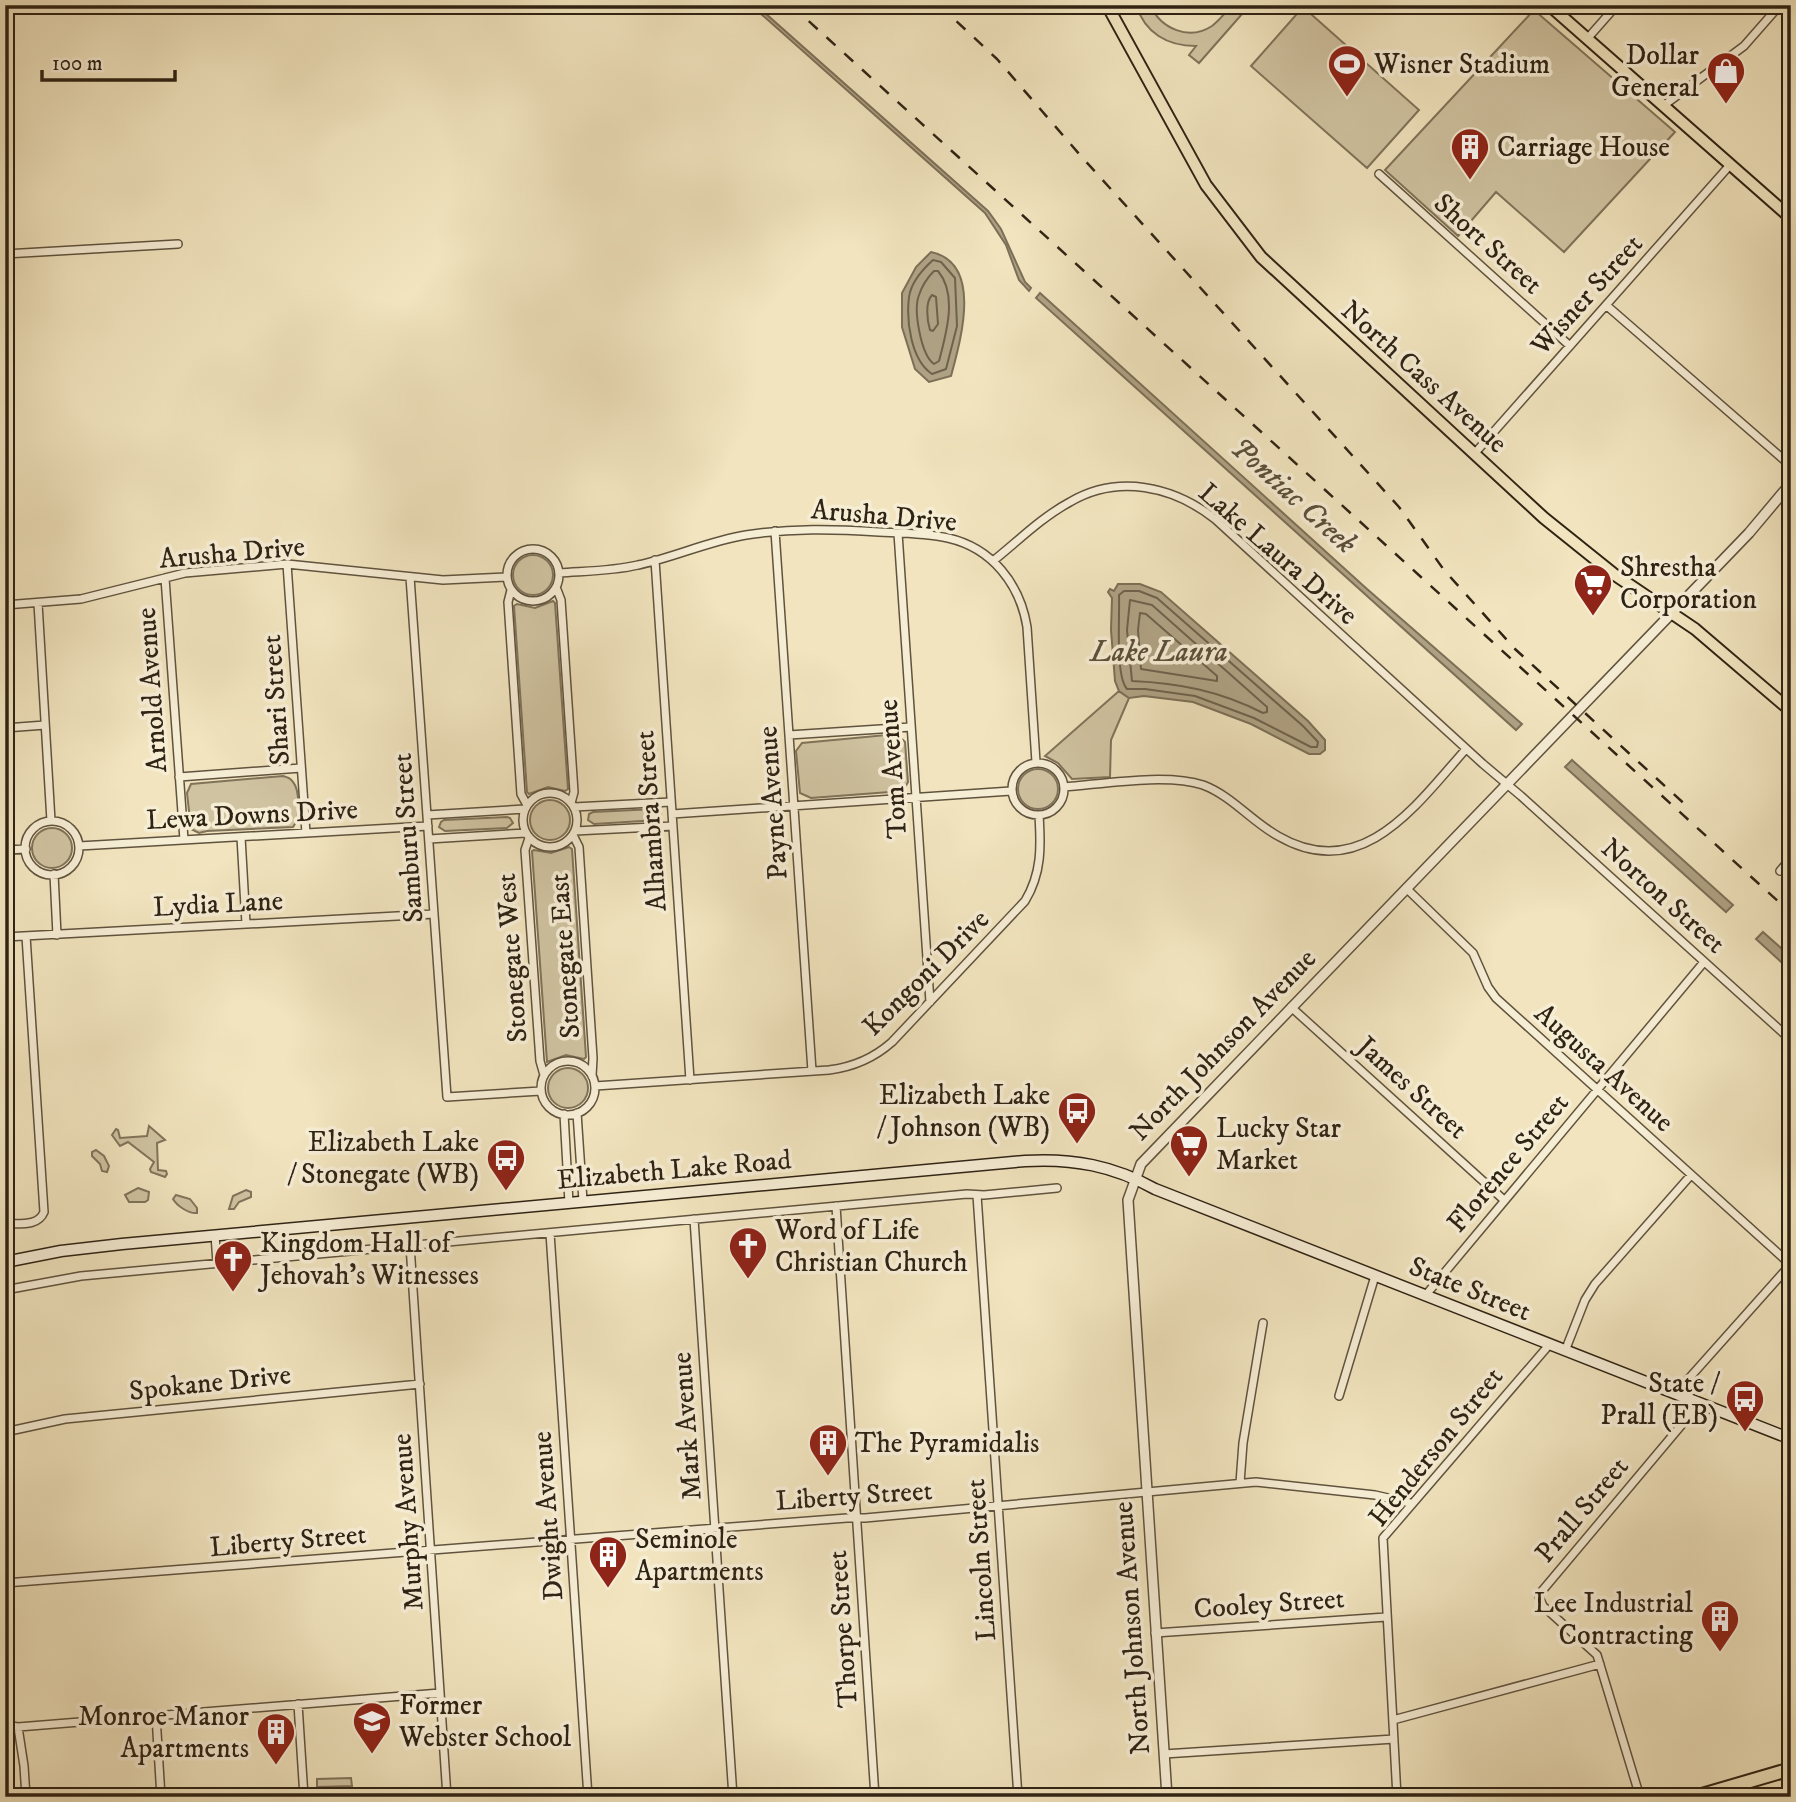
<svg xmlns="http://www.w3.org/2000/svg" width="1796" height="1802" font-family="'IM FELL DW Pica',serif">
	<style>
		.green { fill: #d0c3a1; stroke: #80735a; stroke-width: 2 }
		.water { fill: #afa284; stroke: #7c6f57; stroke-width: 2 }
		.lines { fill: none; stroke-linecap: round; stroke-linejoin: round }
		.shore { stroke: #6f624c; stroke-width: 2 }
		.minor-casing { stroke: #60533e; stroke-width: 10 }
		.tertiary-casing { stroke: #60533e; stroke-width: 12 }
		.secondary-casing { stroke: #2f2314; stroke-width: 13 }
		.primary-casing { stroke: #2f2314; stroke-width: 14 }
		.trunk-casing { stroke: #2f2314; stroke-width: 16 }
		.minor { stroke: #f6edd5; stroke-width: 7 }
		.tertiary { stroke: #f6edd5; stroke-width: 9 }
		.secondary { stroke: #f6edd5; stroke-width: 10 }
		.primary { stroke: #f1e4be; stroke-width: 10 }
		.trunk { stroke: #f1e4be; stroke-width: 12 }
		.rail { stroke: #2f2314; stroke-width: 2.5; stroke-dasharray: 12 12; stroke-linecap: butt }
		.labels { text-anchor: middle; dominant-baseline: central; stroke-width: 7; stroke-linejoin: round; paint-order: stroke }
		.poi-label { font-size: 28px; fill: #2f2314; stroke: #f6edd5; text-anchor: start }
		.street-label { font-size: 28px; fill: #2f2314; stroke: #f6edd5 }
		.water-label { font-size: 30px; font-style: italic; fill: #5c4f3b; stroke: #f6edd5 }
	</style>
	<rect width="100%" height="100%" fill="#f1e4be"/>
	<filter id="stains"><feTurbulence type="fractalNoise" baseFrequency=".00286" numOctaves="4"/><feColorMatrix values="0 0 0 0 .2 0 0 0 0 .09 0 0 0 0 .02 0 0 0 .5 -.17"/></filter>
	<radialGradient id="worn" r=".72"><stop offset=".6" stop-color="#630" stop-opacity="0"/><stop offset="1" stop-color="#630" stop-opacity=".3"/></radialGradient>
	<path class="green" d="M1136,5H1150C1161,29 1189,41 1212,26C1220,20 1226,12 1232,5H1250L1199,63L1189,55L1196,46C1167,46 1145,33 1136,5Z
		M1303,7L1419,110L1367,168L1251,66Z
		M1534,10L1675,132L1564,252L1496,192L1458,236L1385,170Z
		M513 575a20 20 0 1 1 40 0a20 20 0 1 1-40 0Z
		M553,601L555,603L568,789L565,791L548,787L529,794L527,792L514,606L517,604L535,608Z
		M1119,691L1129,698L1111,740L1110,777L1072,779L1058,763L1045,756Z
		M897,734L905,742L908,782L903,791L811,798L800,793L796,751L802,743Z
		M1018 789a20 20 0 1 1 40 0a20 20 0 1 1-40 0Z
		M283,776C288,778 290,777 293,782C300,790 300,819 293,827L207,831L199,833L191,829L187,793L191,784Z
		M530 820a20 20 0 1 1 40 0a20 20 0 1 1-40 0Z
		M655,809L661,813L658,820L594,824L588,820L589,814L593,812Z
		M507,817L510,818L513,823L507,828L445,831L439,827L441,822L444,820Z
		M32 848a20 20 0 1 1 40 0a20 20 0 1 1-40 0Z
		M569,847L572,849L586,1057L584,1059L566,1055L547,1062L532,851L534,850L551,853Z
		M548 1088a20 20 0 1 1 40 0a20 20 0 1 1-40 0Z
		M149,1126L165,1140L157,1143L158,1170L166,1171L167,1174L165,1177L151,1172L150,1169L154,1162L128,1142L120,1146L112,1135L116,1129L118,1130L120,1138L147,1136Z
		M96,1150L104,1156L109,1166L107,1172L102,1171L100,1164L92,1156V1152Z
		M138,1188L149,1192L148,1200L145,1202H129L125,1195Z
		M246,1190L251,1192V1197L239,1202L234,1209H229L233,1196Z
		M176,1195L190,1199L197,1208V1213C189,1214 177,1206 173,1199Z
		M351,1778L352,1786L317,1787V1779Z"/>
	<path class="water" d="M751,5H756L988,211L1001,229L1025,282L1031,288L1029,291L1019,280L1006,245L985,213Z
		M931,252C983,263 961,339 951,376L929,382L915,369L902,327V293L916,267Z
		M1040,293L1367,589L1522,724L1516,730L1036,298Z
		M1118,584H1140L1161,592L1308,721L1325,740V750L1320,754H1309L1251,724L1193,702L1144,696L1129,698L1119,691L1115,681L1111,630L1112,598L1108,592L1110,589L1114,591Z
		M1572,760L1733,905L1726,912L1565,767Z
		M1763,932L1791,957V971L1756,939Z"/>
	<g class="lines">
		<path class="shore" d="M933,260L941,262L955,278L957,326L946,369L932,374C911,360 906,321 909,297C911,283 923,269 933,260Z
			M934,271H938C958,295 946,334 939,361L934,364C921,355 913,310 919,295C922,286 928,277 934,271Z
			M932,295L936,297L938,324L933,331L930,330C927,320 925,302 932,295Z
			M1124,591H1139L1157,598L1303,726L1318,742L1317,747H1311L1254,718L1195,696L1145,689H1127C1115,676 1120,615 1119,595Z
			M1130,600L1152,605L1267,707V712L1263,713C1220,691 1179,683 1132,681L1127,630Z
			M1140,613L1146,614L1217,676V681L1141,669L1138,630Z"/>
		<g class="minor-casing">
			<path id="minor" d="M1587,39L1617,5
				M1663,106L1744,46L1780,5
				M1379,174L1570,346
				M5,254L178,244
				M1606,305L1791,466
				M1475,453L1730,165
				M775,531L812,1071
				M898,533L930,1002
				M507 575a26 26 0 1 1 52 0a26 26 0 1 1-52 0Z
				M655,560L690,1080
				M993,561C1018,541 1042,517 1070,502C1118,474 1173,486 1215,519L1483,764L1521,796L1791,1040
				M287,564L306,833
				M559,573C586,571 613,571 638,565C675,557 709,541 746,535C791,528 834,529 879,532C901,533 925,533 948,538C992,548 1020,584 1027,627L1036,762
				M410,577L447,1097L541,1091
				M165,578L184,840
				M556,587L561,600L574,792L571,803
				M511,590L508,602L521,794L527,805
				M38,603L51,821
				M5,605L81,599L185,573L287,564L443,580L506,577
				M5,728L45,725
				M789,735L911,727
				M1012 789a26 26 0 1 1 52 0a26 26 0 1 1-52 0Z
				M179,777L301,768
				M1064,787C1103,784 1166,773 1203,785C1232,796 1251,821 1278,836C1362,885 1417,804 1466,749
				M523 820a27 27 0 1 1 54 0a27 27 0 1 1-54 0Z
				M574,807L671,802
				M672,814L1011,791
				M427,815L525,809
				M25 848a27 27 0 1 1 54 0a27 27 0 1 1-54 0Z
				M575,831L673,826
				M573,835L579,847L593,1058L592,1076
				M241,837L246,924
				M529,838L525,850L540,1061L544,1075
				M429,839L526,833
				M79,846L428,826
				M5,850L26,849
				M1780,871L1791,858
				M54,874L57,935
				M1406,888L1473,953L1488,987L1496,998L1791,1265
				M5,937L434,914
				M1291,1007L1504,1200
				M541 1088a27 27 0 1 1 54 0a27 27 0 1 1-54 0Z
				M595,1086L829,1070C853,1067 874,1058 892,1042L1025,901C1042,873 1041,846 1039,815
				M577,1113L583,1201
				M564,1114L569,1203
				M977,1195L1018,1797
				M836,1206L875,1797
				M694,1219L733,1797
				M5,1224C19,1223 38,1227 44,1212L26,936
				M550,1233L588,1797
				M215,1235L217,1263
				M410,1245L447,1797
				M5,1290L81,1276L967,1194L984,1195L1057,1188
				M1425,1296L1704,962
				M1565,1351L1585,1300L1595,1284L1691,1175
				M1675,1394L1791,1264
				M1339,1396L1375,1276
				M5,1432L65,1419L420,1384
				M1240,1483L1243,1443L1263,1323
				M5,1487L7,1537L5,1566
				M5,1583L847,1518H865L1256,1482L1375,1495L1410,1503
				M1155,1633L1386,1617
				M298,1704L304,1797
				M156,1716L161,1797
				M1393,1720L1600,1664
				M5,1725L18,1727L440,1693
				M18,1727L24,1766L26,1797
				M1164,1754L1394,1739
				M1397,1797L1383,1538L1549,1345
				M1640,1797L1597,1655L1543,1606L1539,1597L1542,1591L1700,1403"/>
		</g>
		<g class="tertiary-casing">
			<path id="tertiary" d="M1167,1797L1128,1200L1141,1164L1749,533L1791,483"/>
		</g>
		<g class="secondary-casing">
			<path id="secondary" d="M5,1262L61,1251L122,1244L1025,1161C1073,1158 1114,1166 1155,1189L1791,1439"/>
		</g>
		<g class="primary-casing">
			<path id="primary" d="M1107,5L1206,185L1261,257L1544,518L1615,575L1695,629L1791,711
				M1549,5L1791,218"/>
		</g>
		<g class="trunk-casing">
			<path id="trunk" d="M1695,1797L1791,1769"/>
		</g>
		<use href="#minor" class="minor"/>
		<use href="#tertiary" class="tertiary"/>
		<use href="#secondary" class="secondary"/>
		<use href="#primary" class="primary"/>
		<use href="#trunk" class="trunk"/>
		<path class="rail" d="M791,5L1791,913
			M939,5L997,59L1080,155L1399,507L1444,570L1515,649L1690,809"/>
	</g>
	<defs>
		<g id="stadium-pin" transform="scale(2.0125)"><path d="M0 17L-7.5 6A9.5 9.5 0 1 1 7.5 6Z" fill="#8f2418" stroke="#f6edd5"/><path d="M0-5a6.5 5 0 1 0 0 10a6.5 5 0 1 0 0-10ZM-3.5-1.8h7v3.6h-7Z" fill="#fff"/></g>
		<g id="shop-pin" transform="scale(2.0125)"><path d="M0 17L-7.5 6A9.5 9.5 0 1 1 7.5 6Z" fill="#8f2418" stroke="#f6edd5"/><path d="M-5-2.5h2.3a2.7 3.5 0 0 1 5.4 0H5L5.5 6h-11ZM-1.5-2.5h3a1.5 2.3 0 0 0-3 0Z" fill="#fff"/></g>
		<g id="building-pin" transform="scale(2.0125)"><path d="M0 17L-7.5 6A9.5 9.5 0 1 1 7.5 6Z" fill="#8f2418" stroke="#f6edd5"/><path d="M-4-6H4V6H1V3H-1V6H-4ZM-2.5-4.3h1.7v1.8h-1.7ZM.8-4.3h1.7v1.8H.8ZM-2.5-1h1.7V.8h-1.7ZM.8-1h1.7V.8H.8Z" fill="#fff"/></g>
		<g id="supermarket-pin" transform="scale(2.0125)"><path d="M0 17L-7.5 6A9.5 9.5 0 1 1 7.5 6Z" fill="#8f2418" stroke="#f6edd5"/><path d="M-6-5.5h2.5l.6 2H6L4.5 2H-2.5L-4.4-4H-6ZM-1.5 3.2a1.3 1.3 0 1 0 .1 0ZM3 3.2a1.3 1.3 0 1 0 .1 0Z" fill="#fff"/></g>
		<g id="bus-pin" transform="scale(2.0125)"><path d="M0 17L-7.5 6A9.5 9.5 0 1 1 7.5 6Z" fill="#8f2418" stroke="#f6edd5"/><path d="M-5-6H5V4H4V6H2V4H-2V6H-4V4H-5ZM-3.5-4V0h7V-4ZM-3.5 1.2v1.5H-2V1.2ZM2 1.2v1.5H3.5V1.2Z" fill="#fff"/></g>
		<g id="church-pin" transform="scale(2.0125)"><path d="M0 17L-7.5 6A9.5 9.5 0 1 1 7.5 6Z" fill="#8f2418" stroke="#f6edd5"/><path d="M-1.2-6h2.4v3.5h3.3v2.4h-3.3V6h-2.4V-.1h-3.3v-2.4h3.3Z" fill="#fff"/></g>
		<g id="school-pin" transform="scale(2.0125)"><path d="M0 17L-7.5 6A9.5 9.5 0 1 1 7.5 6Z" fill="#8f2418" stroke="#f6edd5"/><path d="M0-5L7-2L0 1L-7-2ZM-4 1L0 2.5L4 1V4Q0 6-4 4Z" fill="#fff"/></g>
	</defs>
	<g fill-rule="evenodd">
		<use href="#stadium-pin" x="1347" y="64"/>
		<use href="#shop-pin" x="1726" y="71"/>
		<use href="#building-pin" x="1470" y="147"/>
		<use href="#supermarket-pin" x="1593" y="583"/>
		<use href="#bus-pin" x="1077" y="1111"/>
		<use href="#supermarket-pin" x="1189" y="1144"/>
		<use href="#bus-pin" x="506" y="1158"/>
		<use href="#church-pin" x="748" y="1246"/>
		<use href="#church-pin" x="233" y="1259"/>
		<use href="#bus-pin" x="1745" y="1399"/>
		<use href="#building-pin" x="828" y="1443"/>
		<use href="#building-pin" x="608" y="1555"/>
		<use href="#building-pin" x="1720" y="1619"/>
		<use href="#school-pin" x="372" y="1721"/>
		<use href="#building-pin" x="276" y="1732"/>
	</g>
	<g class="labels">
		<g class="poi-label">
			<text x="1699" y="55" text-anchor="end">Dollar<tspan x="1699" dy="32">General</tspan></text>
			<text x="1374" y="64">Wisner Stadium</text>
			<text x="1497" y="147">Carriage House</text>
			<text x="1620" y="567">Shrestha<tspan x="1620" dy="32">Corporation</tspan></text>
			<text x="1050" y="1095" text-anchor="end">Elizabeth Lake<tspan x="1050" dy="32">/ Johnson (WB)</tspan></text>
			<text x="1216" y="1128">Lucky Star<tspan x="1216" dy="32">Market</tspan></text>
			<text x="479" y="1142" text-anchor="end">Elizabeth Lake<tspan x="479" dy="32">/ Stonegate (WB)</tspan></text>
			<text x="775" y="1230">Word of Life<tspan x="775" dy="32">Christian Church</tspan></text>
			<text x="260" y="1243">Kingdom Hall of<tspan x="260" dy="32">Jehovah's Witnesses</tspan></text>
			<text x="1718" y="1383" text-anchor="end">State /<tspan x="1718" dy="32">Prall (EB)</tspan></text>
			<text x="855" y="1443">The Pyramidalis</text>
			<text x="635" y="1539">Seminole<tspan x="635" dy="32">Apartments</tspan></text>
			<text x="1693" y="1603" text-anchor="end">Lee Industrial<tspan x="1693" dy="32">Contracting</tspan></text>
			<text x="399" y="1705">Former<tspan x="399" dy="32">Webster School</tspan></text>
			<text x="249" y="1716" text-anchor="end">Monroe Manor<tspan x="249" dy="32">Apartments</tspan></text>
		</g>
		<g class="street-label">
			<text transform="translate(1488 244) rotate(42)">Short Street</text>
			<text transform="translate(1587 295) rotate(-48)">Wisner Street</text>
			<text transform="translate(1424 377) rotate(42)">North Cass Avenue</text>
			<text transform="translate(884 516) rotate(5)">Arusha Drive</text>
			<text transform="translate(232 553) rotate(-5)">Arusha Drive</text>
			<text transform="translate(1278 554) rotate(41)">Lake Laura Drive</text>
			<text transform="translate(152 690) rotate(-94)">Arnold Avenue</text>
			<text transform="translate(276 700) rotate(-94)">Shari Street</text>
			<text transform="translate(893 769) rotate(-94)">Tom Avenue</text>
			<text transform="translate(773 803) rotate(-94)">Payne Avenue</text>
			<text transform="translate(252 815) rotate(-3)">Lewa Downs Drive</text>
			<text transform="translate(651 821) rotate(-94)">Alhambra Street</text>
			<text transform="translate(408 838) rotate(-94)">Samburu Street</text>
			<text transform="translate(1663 896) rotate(42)">Norton Street</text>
			<text transform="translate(218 904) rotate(-3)">Lydia Lane</text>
			<text transform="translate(565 956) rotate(-94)">Stonegate East</text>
			<text transform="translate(512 958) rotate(-94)">Stonegate West</text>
			<text transform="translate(926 973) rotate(-45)">Kongoni Drive</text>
			<text transform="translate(1223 1045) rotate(-46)">North Johnson Avenue</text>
			<text transform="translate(1604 1068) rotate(42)">Augusta Avenue</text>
			<text transform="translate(1412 1088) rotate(42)">James Street</text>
			<text transform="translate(1508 1163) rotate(-50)">Florence Street</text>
			<text transform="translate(674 1170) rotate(-5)">Elizabeth Lake Road</text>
			<text transform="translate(1470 1289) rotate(22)">State Street</text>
			<text transform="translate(210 1383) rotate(-6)">Spokane Drive</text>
			<text transform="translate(687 1426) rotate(-94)">Mark Avenue</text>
			<text transform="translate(1436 1447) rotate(-51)">Henderson Street</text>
			<text transform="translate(854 1496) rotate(-4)">Liberty Street</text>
			<text transform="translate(1582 1510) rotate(-50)">Prall Street</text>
			<text transform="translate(548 1516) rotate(-94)">Dwight Avenue</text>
			<text transform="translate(408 1522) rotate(-94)">Murphy Avenue</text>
			<text transform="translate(288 1541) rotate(-5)">Liberty Street</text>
			<text transform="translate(981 1560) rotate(-94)">Lincoln Street</text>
			<text transform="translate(1269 1604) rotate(-4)">Cooley Street</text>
			<text transform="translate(1132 1628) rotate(-94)">North Johnson Avenue</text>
			<text transform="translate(843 1629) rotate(-94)">Thorpe Street</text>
		</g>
		<g class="water-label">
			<text transform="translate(1293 496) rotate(42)">Pontiac Creek</text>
			<text x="1159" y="652">Lake Laura</text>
		</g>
	</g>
	<rect width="1796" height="1802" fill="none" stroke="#f1e4be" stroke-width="28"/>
	<rect x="7" y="7" width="1782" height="1788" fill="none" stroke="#2f2314" stroke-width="3.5"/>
	<rect x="14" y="14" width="1768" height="1774" fill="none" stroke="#2f2314" stroke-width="2"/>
	<path d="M42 70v10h133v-10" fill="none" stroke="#2f2314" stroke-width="3.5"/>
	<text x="52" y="70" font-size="21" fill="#2f2314" stroke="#f6edd5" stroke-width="5" paint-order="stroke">100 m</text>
	<rect width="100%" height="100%" filter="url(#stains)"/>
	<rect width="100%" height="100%" fill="url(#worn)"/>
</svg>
